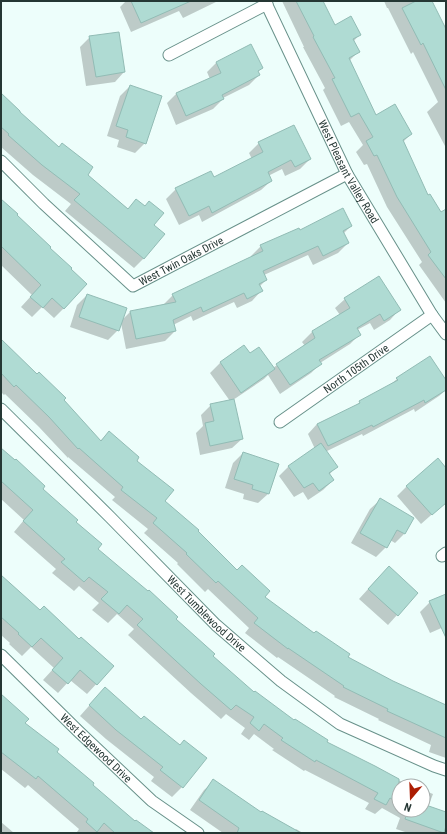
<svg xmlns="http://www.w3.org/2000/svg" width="447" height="834" font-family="'Roboto Condensed',sans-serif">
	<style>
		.shadow { fill: #0003 }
		.building { fill: #afdbd3; stroke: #92bcb5 }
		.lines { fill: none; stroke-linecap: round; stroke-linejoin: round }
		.street-casing { stroke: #68918a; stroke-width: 13 }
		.street { stroke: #fff; stroke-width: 11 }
		.labels { text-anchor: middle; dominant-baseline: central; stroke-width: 3.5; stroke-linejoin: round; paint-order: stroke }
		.street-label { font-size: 11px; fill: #253734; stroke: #fff }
	</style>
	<rect width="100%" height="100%" fill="#edfefb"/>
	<path class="shadow" d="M126,1H218L183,18L179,11L131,32L120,7Z
		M282,1H322L334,26L360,34L353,42L358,52L349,61L376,116L411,134L403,142L428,197L441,213L446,210V303L419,265L422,262L387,207L367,164L364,165L356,152L363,145L349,122L341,126L323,90L325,88L303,47H304Z
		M384,1H431L446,32V146H445L427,112L438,102L413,52L411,54L388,8H387Z
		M90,37L124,72L115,82L86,86L80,47Z
		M216,63L262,68L257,72L259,75L249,85L223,98V99L213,109L176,125L167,103L177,93L210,79L207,72Z
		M130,86L145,143L135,153L117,147L119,140L107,136L120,96Z
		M1,95L86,175L128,209L136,200L153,225L144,258L134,268L65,211L71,204L33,175L1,147Z
		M293,126L310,159L300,169L285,176L282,169L268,176L271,181L261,190L202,222L199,215L179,225L166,199L176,189L214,178L252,159L249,153L259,143Z
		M1,201L49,249L64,308L54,318L42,307L32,317L21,307L32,295L1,265V260L2,259H1Z
		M351,226L343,234L348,243L338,253L313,265L308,255L264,275L266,280L259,287L261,291L252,301L237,308L234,302L193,321L191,316L173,325L175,331L165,341L126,349L121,323L118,330L108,340L70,327L77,305L87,295L121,321L130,312L163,305L173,295L252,257L251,256L261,246L299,231Z
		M345,299L399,310L390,320L374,330L370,323L357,330L360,334L350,344L320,363V364L311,373L280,394L268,375L264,379L233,400L242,439L232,448L200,455L196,433L203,426L201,415L211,405L230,401L210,373L220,363L244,346L250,354L273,368L277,365L305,346L302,342L312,332L340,315L335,308Z
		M1,340L62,400L100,441L109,433L135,461L164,501L264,597L346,657L393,682L446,706V758L429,752L431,745L378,720L379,719L334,697L335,696L278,657L277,658L245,633L249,628L208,589L205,592L177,564L178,563L144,533L148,529L112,500L115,497L68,457V458L39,427L5,394L4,395L1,392Z
		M397,379L446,382V390L439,396L415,412L414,409L363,436L362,434L325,452L336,467L329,475L333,480L323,490L308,500L303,492L294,497L279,476L289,466L315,449L308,434L317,424L355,406L360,402L390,385Z
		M1,449L75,522L97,549L175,619L211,657L254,694L326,742L375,767L409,786H399V810H423V790L433,794L428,807L446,813V833H408L396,829L400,818L382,808L375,814L365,809L369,803L305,770L304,771L272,750L274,749L254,734L249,740L241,734L245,728L226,714L221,719L191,693L128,635L134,629L117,614L108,623L92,610L99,603L79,586L74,591L52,573L56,569L14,532L24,520L1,499Z
		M243,453L268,494L258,503L243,499L244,494L225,488L233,463Z
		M446,469V502L421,524L397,496L407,486Z
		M380,500L404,534L395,543L390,540L386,547L376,557L351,543L370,509Z
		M1,576L40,611L113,666L87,694L70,680L58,693L43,680L54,668L31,647L22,656L9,644L10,643L1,635Z
		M379,577L397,615L388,625L359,599Z
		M446,595V626L430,633L420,612L430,602Z
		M1,695L24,723L56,752L91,785L135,822L153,833H78L77,832L79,829L28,785L25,788L1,769Z
		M96,698L141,720L180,746L205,758L182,787L172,797L151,781L154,777L106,739L80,716Z
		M214,781L261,814L295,830L296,829L303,833H223L190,810L204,790Z
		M1,822L14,833H1Z"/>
	<path class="building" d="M131,1H191L141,23Z
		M296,1H323L335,25L351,16L361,35L353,39L360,52L349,58L376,115L395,104L412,134L403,140L428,195L430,194L441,212L446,209V279L428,255L431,252L397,197L377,155L374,156L366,141L373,137L359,113L351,117L332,79L335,78L313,37L314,36Z
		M416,1H432L446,29V90L423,43L421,45L402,8Z
		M119,32L125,72L96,77L89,36Z
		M251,44L263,68L258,71L260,75L222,95L224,99L186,116L176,93L221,73L216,62Z
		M130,85L162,96L146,144L126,137L128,130L116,126Z
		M1,93L20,111V112L59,147L62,143L93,167L88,175L128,209L136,199L145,206L149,201L164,213L154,225L165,234L144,259L74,200L80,194L42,165L8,135L9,134L1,127Z
		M294,125L311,159L295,167L291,160L268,172L272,181L212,213L209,206L189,216L175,188L211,171L214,177L263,152L258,142Z
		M1,199L18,214L17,215L51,247L50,248L72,268L71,269L87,284L64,309L52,298L43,308L30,297L41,285L1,246Z
		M343,208L352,226L343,231L349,243L323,256L318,246L263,271L267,280L259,284L263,291L247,299L244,293L203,312L201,307L173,320L176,331L136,339L130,311L176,302L172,294L263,251L260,245L299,228L300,230Z
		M379,276L401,310L384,321L380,314L357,328L361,335L319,360L322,364L290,385L276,364L315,338L312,331L350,308L344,298Z
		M87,294L127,308L119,331L79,317Z
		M1,339L37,374L39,372L66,398L64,400L101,441L109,431L139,457L137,461L174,490L165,501L199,530L198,531L237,570L242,565L270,591L265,597L314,633L316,631L350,654L348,657L393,681L446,705V738L387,711L388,709L343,687L344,686L288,648V649L254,623L258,618L218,581L216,583L186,554L187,553L153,523L157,518L121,490L123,487L79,448L78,449L49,417L16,385L14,387L1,373Z
		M244,345L250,353L259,347L275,369L241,393L220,362Z
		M430,356L446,380V390L425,403L424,400L373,427L372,425L328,446L317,424L360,403L359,401L398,380L396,378Z
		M234,399L243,439L210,446L205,423L214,421L210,404Z
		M321,443L338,467L329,473L334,480L319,491L313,483L304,488L288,466Z
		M1,448L15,460L16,459L45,486L43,489L78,520L76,522L102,544L98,549L148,591L149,590L178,617L176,619L215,654L213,656L254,692L255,691L294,720L295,719L328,740L327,742L375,766L399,779V803L390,798L386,805L374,799L378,793L316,760L315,762L281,740L283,738L264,724L259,731L250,723L254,717L236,705L231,710L201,684L137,625L143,619L127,605L119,614L101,599L108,592L89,577L84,582L61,562L65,559L23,521L33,510L1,481Z
		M243,452L279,464L269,494L252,489L253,485L234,479Z
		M438,458L446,468V503L432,515L406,486Z
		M380,498L414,518L405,534L397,530L387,548L360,533Z
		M389,566L418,593L398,616L368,589Z
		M1,575L40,610L44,606L79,639L81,637L114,666L97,685L80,670L68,684L52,670L63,658L41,638L32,647L18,634L19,633L1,617Z
		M446,594V638L429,601Z
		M105,687L141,719L144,716L180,745L184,740L207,758L183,788L160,770L163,767L116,730L89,705Z
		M1,694L29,719L25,723L59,749L57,752L94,783L93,785L135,821L136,820L154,833H115L104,823L97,832L86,822L88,819L38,776L36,779L1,752Z
		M213,779L261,812L262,811L301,833H237L239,828L199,800Z
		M423,804L446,812V826L444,833L405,819L408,810H423Z"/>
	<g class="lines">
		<g class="street-casing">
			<g id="street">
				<path id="s1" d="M265,1L347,174L432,315L446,334"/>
				<path d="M169,55L267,4"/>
				<path id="s2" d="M1,161L44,204L133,286L347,174"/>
				<path id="s3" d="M1,409L110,517L216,625L281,681L340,724L434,766L446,770"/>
				<path id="s4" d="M280,422L432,315"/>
				<path d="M442,556L446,553"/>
				<path id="s5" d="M1,655L78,731L152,801L198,833"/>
			</g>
		</g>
		<use href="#street" class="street"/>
	</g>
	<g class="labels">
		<g class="street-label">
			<text stroke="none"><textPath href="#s1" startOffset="190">West Pleasant Valley Road</textPath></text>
			<text stroke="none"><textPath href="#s2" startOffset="236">West Twin Oaks Drive</textPath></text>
			<text stroke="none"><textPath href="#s4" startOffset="93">North 105th Drive</textPath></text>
			<text stroke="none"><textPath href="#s3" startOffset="290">West Tumblewood Drive</textPath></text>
			<text stroke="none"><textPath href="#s5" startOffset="133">West Edgewood Drive</textPath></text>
		</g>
	</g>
	<rect width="447" height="834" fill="none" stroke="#253734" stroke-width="4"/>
	<g transform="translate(411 798) rotate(199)"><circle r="19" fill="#ffffff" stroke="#a8afae"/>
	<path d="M0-3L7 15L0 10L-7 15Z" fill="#ac1d03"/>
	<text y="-6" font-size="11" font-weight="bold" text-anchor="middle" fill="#253734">N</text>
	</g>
</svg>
